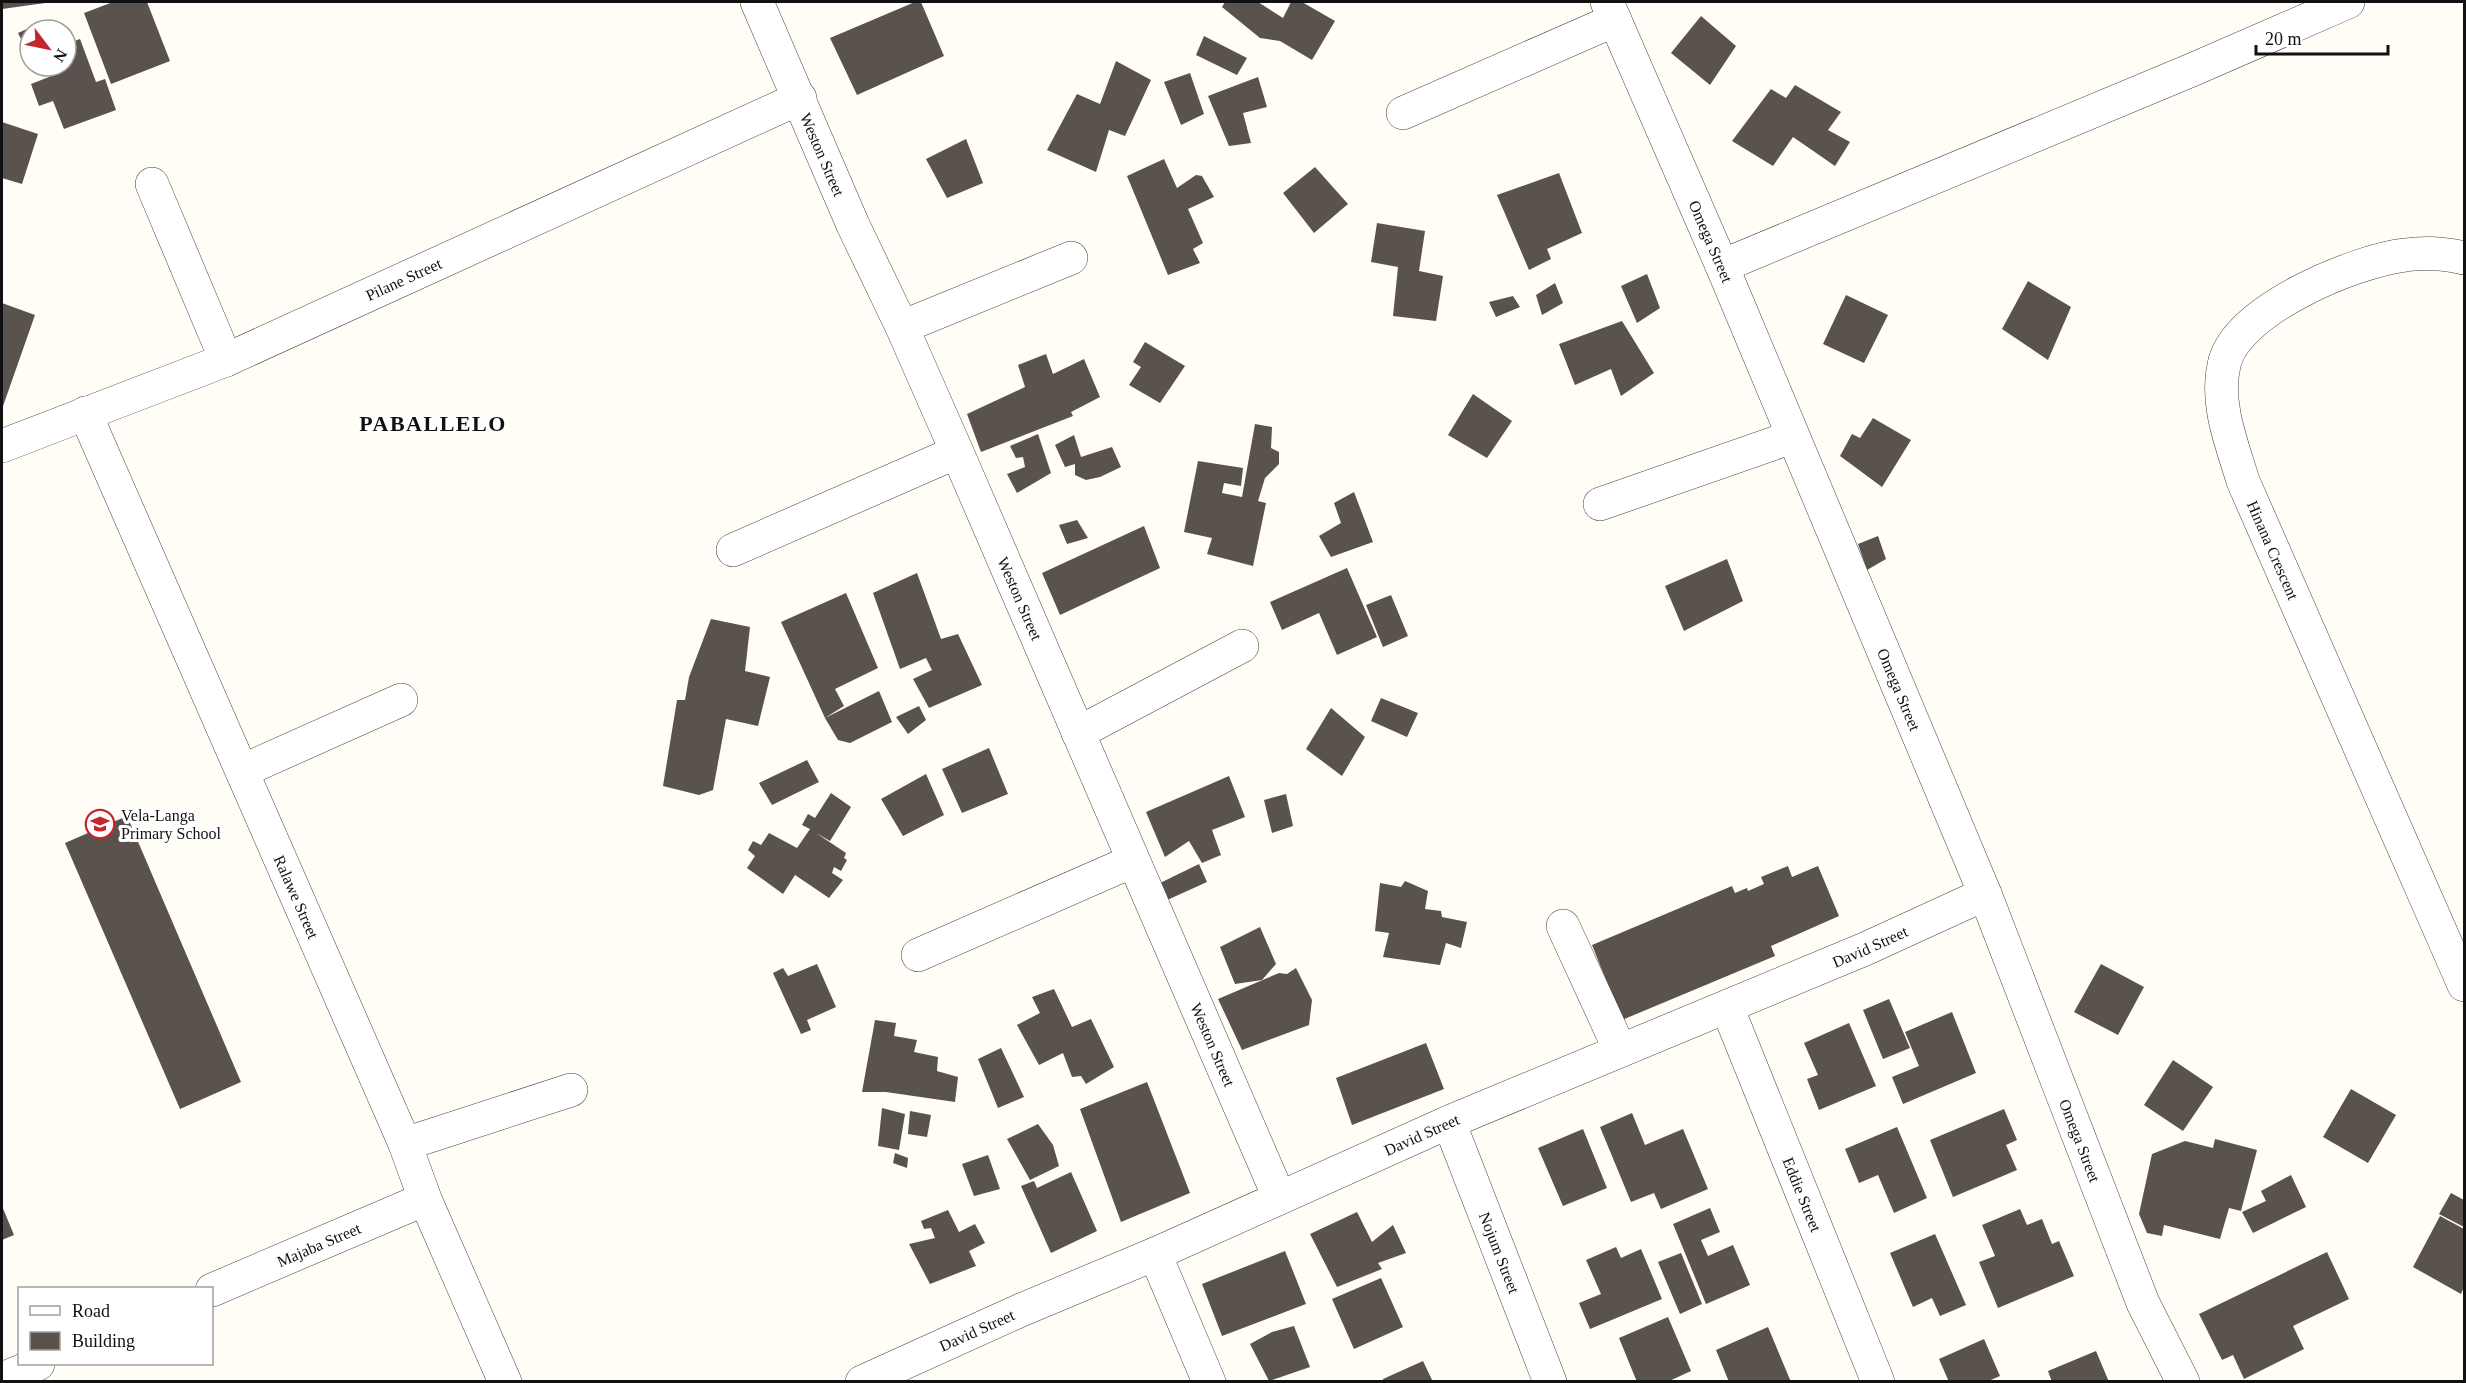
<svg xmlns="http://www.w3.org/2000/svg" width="2466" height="1383" font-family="'Times New Roman',serif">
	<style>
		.building { fill: #5a524d }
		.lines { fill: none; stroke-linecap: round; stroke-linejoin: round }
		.street-casing { stroke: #444; stroke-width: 34 }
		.street { stroke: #fff; stroke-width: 33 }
		.labels { text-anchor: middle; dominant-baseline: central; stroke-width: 6; stroke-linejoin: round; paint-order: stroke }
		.street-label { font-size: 16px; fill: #111; stroke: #fff }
		.poi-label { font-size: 16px; fill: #111; stroke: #fff; text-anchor: start }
		.district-label { font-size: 22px; font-weight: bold; letter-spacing: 1.5px; fill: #111; stroke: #fff }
	</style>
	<rect width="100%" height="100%" fill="#fffdf5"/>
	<path class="building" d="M2,2H45V3L2,9Z
		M113,2H147L170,61L111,84L84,13Z
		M915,2H921L944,56L857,95L830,38Z
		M1225,2H1258L1283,18L1291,2H1302L1335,21L1312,60L1280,41L1260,38L1222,7Z
		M1701,16L1736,46L1710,85L1671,53Z
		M38,24L40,30H30V52L28,53L18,33Z
		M1204,36L1247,58L1237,75L1196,55Z
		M80,39L96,82L105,79L116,110L64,129L53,101L39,106L31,84L59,73L57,66H66V44Z
		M1116,61L1151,80L1125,136L1109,130L1096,172L1047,150L1077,94L1100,104Z
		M1190,73L1204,114L1181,125L1164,82Z
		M1258,77L1267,107L1243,113L1251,143L1229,146L1208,96Z
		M1795,85L1841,112L1828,130L1850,142L1835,166L1793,137L1773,166L1732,141L1771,89L1786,98Z
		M2,122L38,134L22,184L2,178Z
		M966,139L983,183L947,198L926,159Z
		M1164,159L1177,188L1196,175L1202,176L1214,197L1188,209L1203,243L1193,249L1200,263L1168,275L1127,176Z
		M1315,167L1348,204L1314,233L1283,193Z
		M1559,173L1582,233L1547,249L1551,259L1529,270L1497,195Z
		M1377,223L1425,231L1419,271L1443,276L1436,321L1393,316L1398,267L1371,262Z
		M1647,274L1660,308L1637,323L1621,286Z
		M2028,281L2071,307L2048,360L2002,329Z
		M1555,283L1563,303L1542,315L1536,295Z
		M1846,295L1888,315L1864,363L1823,344Z
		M1513,296L1520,307L1496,317L1489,302Z
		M2,303L35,315L2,409Z
		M1622,321L1654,373L1621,396L1611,369L1575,385L1559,344Z
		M1145,342L1185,366L1160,403L1129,385L1141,367L1133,362Z
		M1046,354L1053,374L1084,359L1100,397L1071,412L1073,416L981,452L967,414L1025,387L1018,365Z
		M1473,394L1512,421L1487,458L1448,435Z
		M1873,418L1911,440L1882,487L1840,456L1852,434L1860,438Z
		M1255,424L1272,427L1271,448L1279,452V464L1265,478L1258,501L1266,503L1253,566L1207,554L1212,538L1184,532L1198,461L1243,468L1241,486L1224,483L1222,493L1242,497Z
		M1038,434L1051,473L1017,493L1007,474L1025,467L1023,457L1016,458L1010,446Z
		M1074,435L1081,457L1112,447L1121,467L1100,477L1086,480L1075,475V464L1065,467L1055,445Z
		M1354,492L1373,542L1331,557L1319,536L1341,523L1334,503Z
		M1077,520L1088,538L1067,544L1059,525Z
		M1144,526L1160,568L1060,615L1042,573Z
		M1878,536L1886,559L1867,570L1858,544Z
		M1727,559L1743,601L1684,631L1665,586Z
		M1347,568L1377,637L1337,655L1319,613L1282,630L1270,602Z
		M917,573L941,639L958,634L982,685L929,708L913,679L932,670L926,658L900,669L873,593Z
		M846,593L878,668L835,689L844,706L825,718L781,622Z
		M1391,595L1408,636L1383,647L1366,605Z
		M711,619L750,627L745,671L770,677L758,726L726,719L713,790L699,795L663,786L677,700H685L689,677Z
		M879,691L892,722L850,743L838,740L825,718Z
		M1381,698L1418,713L1407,737L1371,721Z
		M919,706L926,720L908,734L896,717Z
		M1331,708L1365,737L1342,776L1306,749Z
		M989,748L1008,794L962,813L942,769Z
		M807,760L819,782L772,805L759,783Z
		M926,774L944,815L903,836L881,799Z
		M1229,776L1245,817L1212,830L1221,855L1202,863L1189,841L1165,857L1146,812Z
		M831,793L851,807L830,841L816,833L846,853L844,858L847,860L841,871L834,867L832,873L843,880L829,898L795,875L783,894L747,868L755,856L748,850L753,841L761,845L769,833L797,848L810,829L802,825L808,814L815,818Z
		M1286,794L1293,826L1272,833L1264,800Z
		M127,816L241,1082L180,1109L65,843Z
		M1199,864L1207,882L1165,901L1156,885Z
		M1788,866L1792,877L1818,866L1839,916L1771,946L1775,956L1622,1020L1592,945L1732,886L1735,893L1747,888L1748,891L1764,884L1761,877Z
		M1405,881L1428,891L1425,909L1441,911L1442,917L1467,922L1461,948L1446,943L1440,965L1383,957L1389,933L1375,931L1380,883L1401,887Z
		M1260,927L1276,964L1262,980L1235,984L1220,947Z
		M817,964L836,1007L807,1020L811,1030L801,1034L773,973L783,968L788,976Z
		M2101,964L2144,987L2118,1035L2074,1012Z
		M1296,968L1312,1000L1309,1025L1242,1050L1218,999L1279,973L1287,974Z
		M1054,989L1072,1027L1091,1019L1114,1067L1086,1084L1081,1076L1072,1077L1063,1053L1039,1065L1017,1025L1040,1013L1032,997Z
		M1889,999L1910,1048L1883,1059L1863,1010Z
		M1952,1012L1976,1073L1903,1104L1892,1077L1919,1066L1905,1032Z
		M875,1020L896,1023L894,1036L917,1040L914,1052L938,1057L937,1071L958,1077L955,1102L886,1092H862Z
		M1849,1023L1876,1086L1819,1110L1807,1079L1818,1075L1804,1043Z
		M1426,1043L1444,1089L1352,1125L1336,1078Z
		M1001,1048L1024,1097L998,1108L978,1059Z
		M2173,1060L2213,1087L2183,1131L2144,1105Z
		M1147,1082L1190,1193L1121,1222L1080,1109Z
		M2351,1089L2396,1115L2368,1163L2323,1137Z
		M882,1108L905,1114L899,1150L878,1146Z
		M2004,1109L2017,1140L2006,1145L2017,1170L1953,1197L1930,1140Z
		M910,1111L931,1115L927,1137L908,1134Z
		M1632,1113L1645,1145L1683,1129L1708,1189L1661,1209L1654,1193L1631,1202L1600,1127Z
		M1038,1124L1053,1145L1059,1166L1030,1180L1007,1139Z
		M1897,1127L1927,1198L1894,1213L1878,1175L1859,1183L1845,1149Z
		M1583,1129L1607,1188L1563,1206L1538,1148Z
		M2215,1139L2257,1150L2241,1211L2229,1208L2220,1239L2164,1225L2162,1236L2147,1233L2139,1214L2152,1154L2185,1141L2213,1148Z
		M895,1153L908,1158L907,1168L893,1163Z
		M988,1155L1000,1189L974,1196L962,1164Z
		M1071,1172L1097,1231L1051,1253L1021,1186L1034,1181L1037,1188Z
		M2291,1175L2306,1207L2253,1233L2242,1212L2266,1201L2261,1191Z
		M2451,1193L2464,1200V1227L2439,1214Z
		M2,1206L14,1235L2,1240Z
		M1710,1208L1720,1232L1701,1240L1708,1256L1733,1245L1750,1285L1706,1304L1673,1224Z
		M2020,1209L2027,1225L2042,1219L2052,1244L2059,1241L2074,1276L1998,1308L1979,1262L1995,1256L1982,1225Z
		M948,1210L959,1232L975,1224L985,1243L969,1251L976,1266L930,1284L909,1244L935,1238L931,1228L924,1229L921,1221Z
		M1357,1212L1372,1242L1393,1225L1406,1253L1378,1263L1382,1269L1337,1287L1310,1234Z
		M2440,1216L2464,1229V1287L2461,1294L2413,1267Z
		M1935,1234L1966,1305L1940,1316L1932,1298L1913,1307L1890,1253Z
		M1616,1247L1621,1258L1641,1249L1662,1299L1590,1329L1579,1303L1601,1294L1586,1260Z
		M1285,1251L1306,1304L1222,1336L1202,1284Z
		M2327,1252L2349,1299L2293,1326L2304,1349L2244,1379L2233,1355L2222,1360L2199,1314Z
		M1681,1253L1702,1304L1680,1314L1658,1262Z
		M1381,1278L1403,1327L1354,1349L1332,1299Z
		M1668,1317L1691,1371L1667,1382H1637L1619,1338Z
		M1294,1326L1310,1367L1269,1381L1250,1344L1272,1332Z
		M1768,1327L1791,1382H1729L1716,1350Z
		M1984,1339L2000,1376L1986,1382H1949L1939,1359Z
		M2096,1351L2109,1382H2052L2048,1371Z
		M1423,1361L1433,1382H1384L1383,1379Z"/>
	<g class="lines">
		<g class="street-casing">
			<g id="street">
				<path id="s1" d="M757,2L853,225L902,327L957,452L1279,1197"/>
				<path id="s2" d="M1607,2L1722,266L1985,894L2143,1303L2183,1382"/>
				<path d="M1403,113L1615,20"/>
				<path d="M152,184L226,360"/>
				<path id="s3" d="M2464,258C2444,253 2426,252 2405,255C2355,261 2235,310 2224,365C2215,404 2232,444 2243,481L2464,985"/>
				<path d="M1722,266L2194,69L2348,2"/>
				<path d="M902,327L1071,258"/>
				<path id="s4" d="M85,413L405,1144L425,1199L505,1382"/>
				<path id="s5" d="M2,446L226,360L800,98"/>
				<path d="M1600,504L1792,437"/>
				<path d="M733,550L957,452"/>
				<path d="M1078,733L1242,646"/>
				<path d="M242,771L401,700"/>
				<path d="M1563,926L1620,1050"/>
				<path d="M918,955L1133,861"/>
				<path id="s6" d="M1727,1007L1878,1382"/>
				<path id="s7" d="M1449,1122L1550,1382"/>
				<path d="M405,1144L571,1090"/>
				<path d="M1155,1254L1209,1382"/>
				<path id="s8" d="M212,1290L425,1199"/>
				<path d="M2,1379L38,1364"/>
				<path id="s9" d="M862,1382L1021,1310L1155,1254L1449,1122L1865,949L1985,894"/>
			</g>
		</g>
		<use href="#street" class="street"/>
	</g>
	<defs>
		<g id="school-ring" transform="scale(1.5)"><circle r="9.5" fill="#fff" stroke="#c4262e" stroke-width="1.5"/><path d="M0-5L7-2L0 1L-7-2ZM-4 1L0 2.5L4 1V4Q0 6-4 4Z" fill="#c4262e"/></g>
	</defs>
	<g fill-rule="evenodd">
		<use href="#school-ring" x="100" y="824"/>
	</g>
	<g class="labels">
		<g class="street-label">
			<text stroke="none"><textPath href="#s1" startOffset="166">Weston Street</textPath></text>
			<text stroke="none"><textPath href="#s2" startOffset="261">Omega Street</textPath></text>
			<text stroke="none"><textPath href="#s5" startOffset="435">Pilane Street</textPath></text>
			<text stroke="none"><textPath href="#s3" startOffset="474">Hinana Crescent</textPath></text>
			<text stroke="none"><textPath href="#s1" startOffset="652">Weston Street</textPath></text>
			<text stroke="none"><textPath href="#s2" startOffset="747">Omega Street</textPath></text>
			<text stroke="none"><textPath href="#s4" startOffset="528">Ralawe Street</textPath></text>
			<text stroke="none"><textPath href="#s9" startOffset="1098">David Street</textPath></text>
			<text stroke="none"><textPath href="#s1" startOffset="1138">Weston Street</textPath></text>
			<text stroke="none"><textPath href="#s9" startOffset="612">David Street</textPath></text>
			<text stroke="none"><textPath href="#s2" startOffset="1233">Omega Street</textPath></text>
			<text stroke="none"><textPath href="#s6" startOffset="202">Eddie Street</textPath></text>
			<text stroke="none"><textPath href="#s8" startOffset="116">Majaba Street</textPath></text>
			<text stroke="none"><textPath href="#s7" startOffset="140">Nojum Street</textPath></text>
			<text stroke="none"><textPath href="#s9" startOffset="126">David Street</textPath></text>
		</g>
		<g class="poi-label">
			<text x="121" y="815">Vela-Langa<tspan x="121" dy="18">Primary School</tspan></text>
		</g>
		<g class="district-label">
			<text x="433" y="423">PABALLELO</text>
		</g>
	</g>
	<rect width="2466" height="1383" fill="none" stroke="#111111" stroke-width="6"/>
	<rect x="18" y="1287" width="195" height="78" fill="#ffffff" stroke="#a0a0a0" stroke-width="1.5"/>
	<rect x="30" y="1306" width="30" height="9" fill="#ffffff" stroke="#a0a0a0" stroke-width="1.5"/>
	<text x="72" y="1317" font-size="18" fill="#111111">Road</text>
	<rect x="30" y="1332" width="30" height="18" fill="#5a524d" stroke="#a0a0a0" stroke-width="1.5"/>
	<text x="72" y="1347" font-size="18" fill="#111111">Building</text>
	<g transform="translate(48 48) rotate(122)"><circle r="28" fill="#ffffff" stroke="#a0a0a0" stroke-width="1.5"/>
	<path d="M0-4.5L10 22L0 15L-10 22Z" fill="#c4262e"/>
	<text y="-9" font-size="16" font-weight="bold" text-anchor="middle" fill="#111111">N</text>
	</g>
	<path d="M2256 45v9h132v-9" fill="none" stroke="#111111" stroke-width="3"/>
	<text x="2265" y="45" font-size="18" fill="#111111" stroke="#ffffff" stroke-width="4.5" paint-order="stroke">20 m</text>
</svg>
